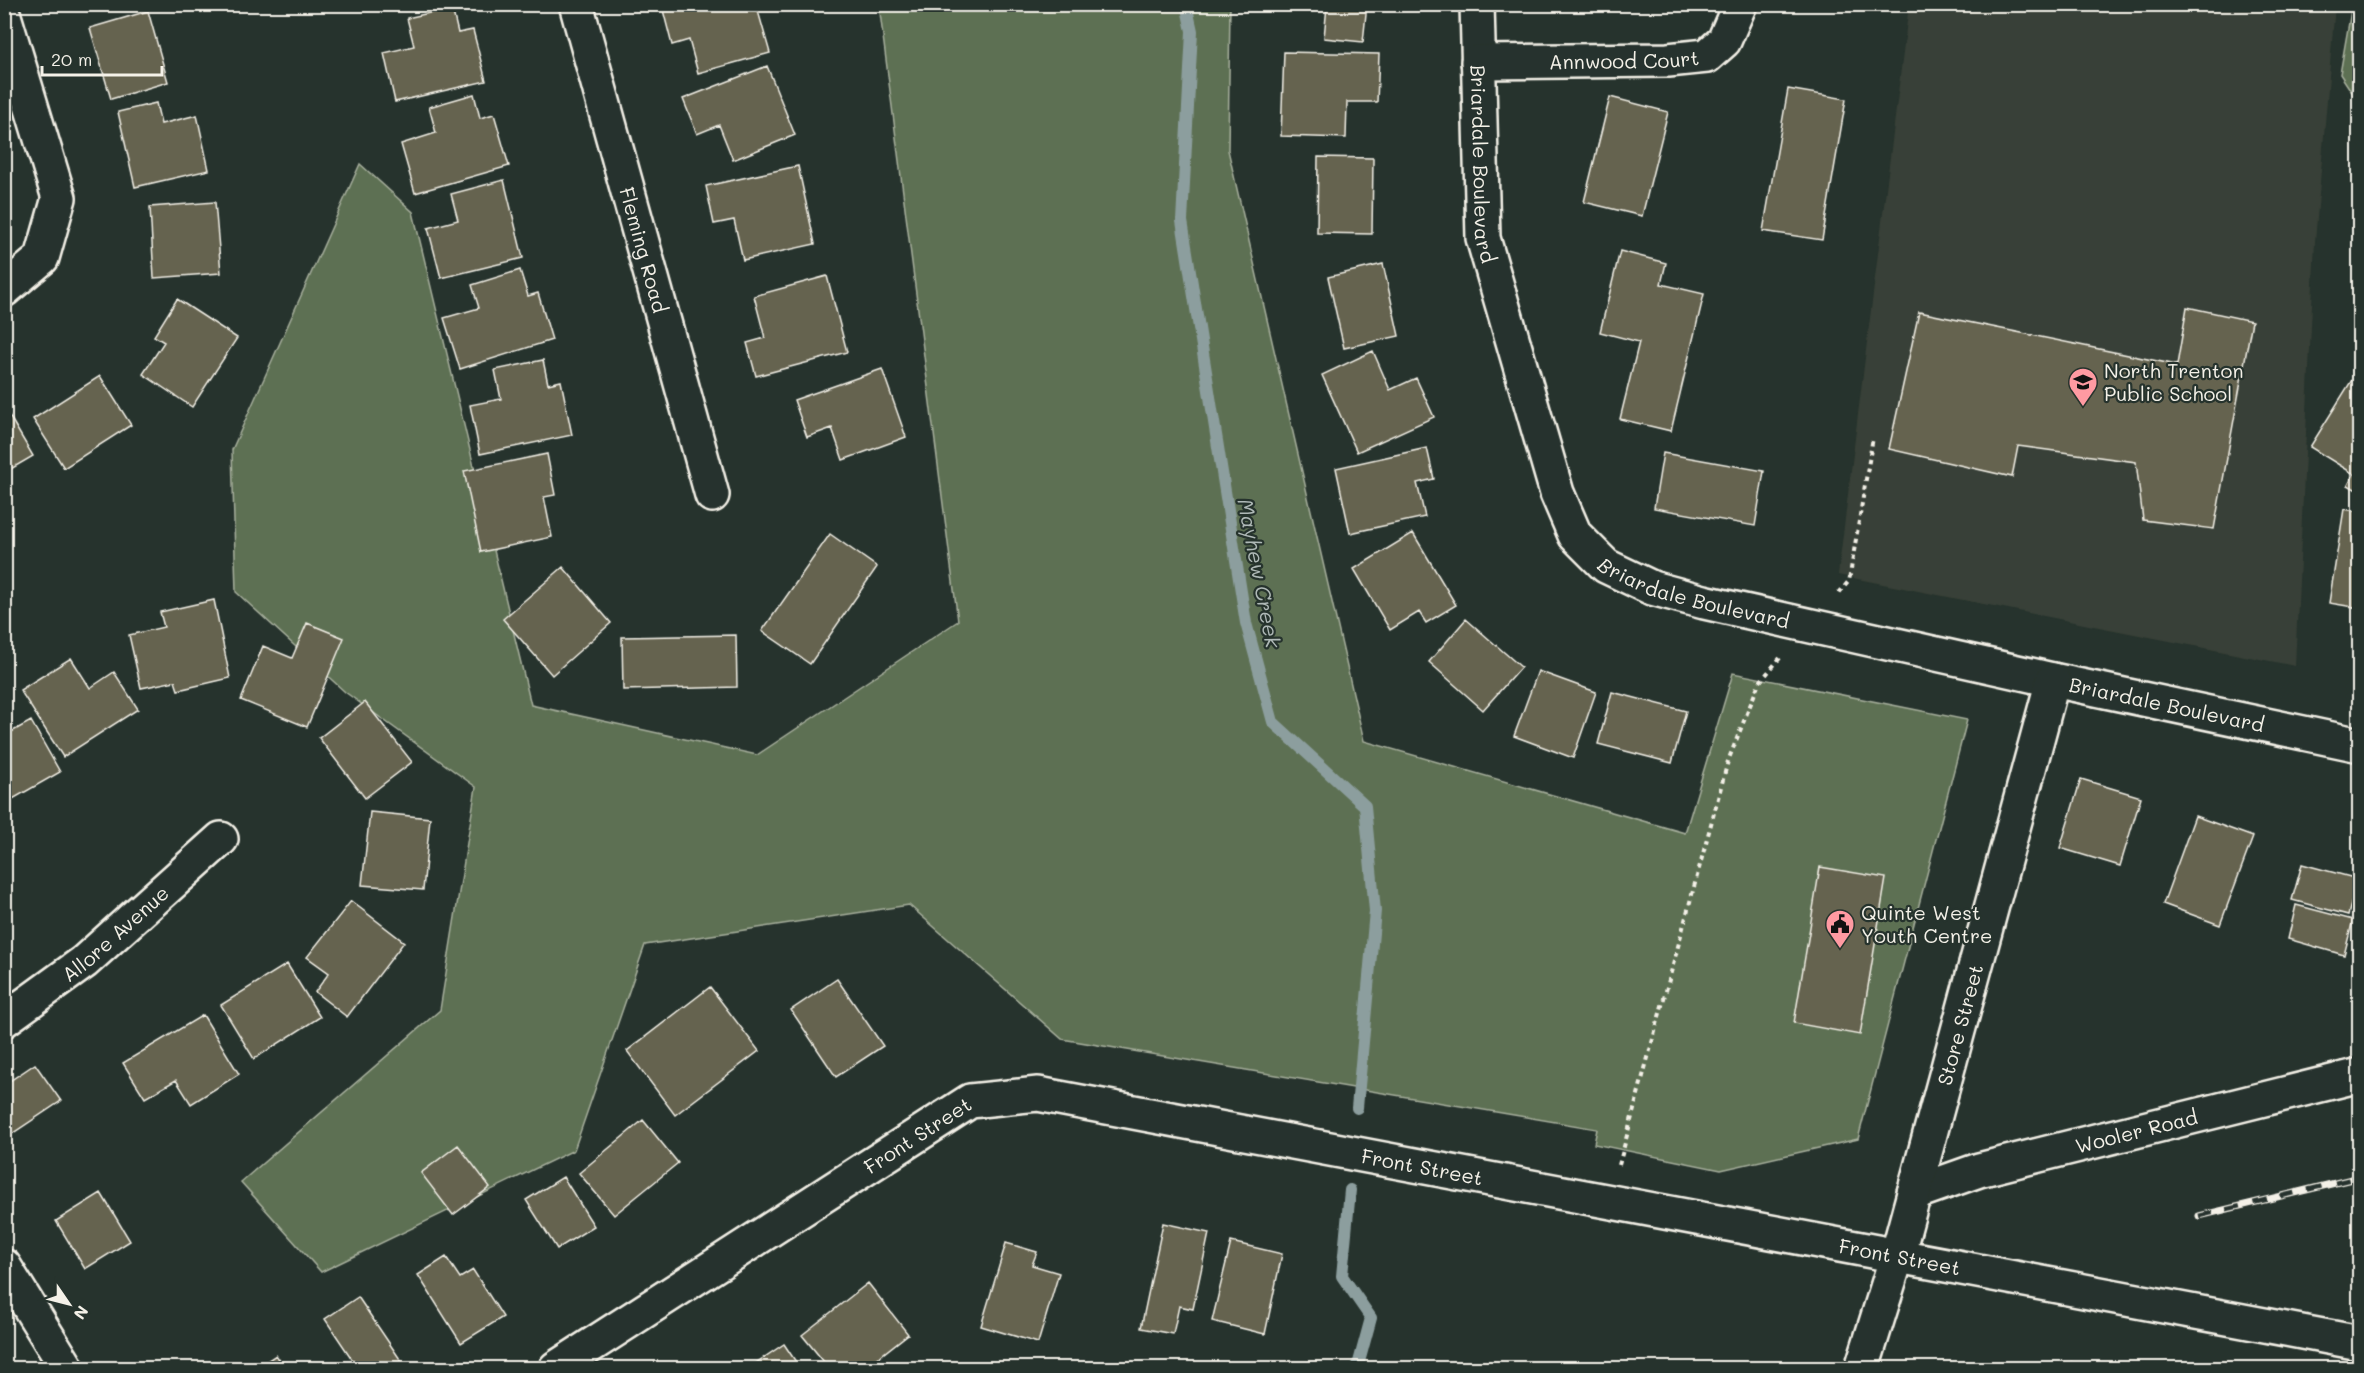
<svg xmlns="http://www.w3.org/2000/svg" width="2364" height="1373" font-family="Mali,sans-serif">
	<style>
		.built { fill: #394137 }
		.green { fill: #5d7053; stroke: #a8b09e; stroke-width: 1.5 }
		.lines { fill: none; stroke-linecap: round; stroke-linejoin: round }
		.stream { stroke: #8c9e9e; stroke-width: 12 }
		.building { fill: #65634f; stroke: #f4f1e8; stroke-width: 1.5 }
		.minor-casing { stroke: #f4f1e8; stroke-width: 38 }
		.path { stroke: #f4f1e8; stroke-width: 4; stroke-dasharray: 4.5 4.5; stroke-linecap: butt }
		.minor { stroke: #26332d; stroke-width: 33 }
		.rail-casing { stroke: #f4f1e8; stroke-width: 7 }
		.rail { stroke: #26332d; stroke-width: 4.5; stroke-dasharray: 14; stroke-linecap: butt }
		.labels { text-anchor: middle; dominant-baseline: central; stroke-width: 4.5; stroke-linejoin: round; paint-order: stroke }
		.street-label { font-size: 20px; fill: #f4f1e8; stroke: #26332d }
		.poi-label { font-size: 20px; fill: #f4f1e8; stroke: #26332d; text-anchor: start }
		.water-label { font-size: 21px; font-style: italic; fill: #afb9b7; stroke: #26332d }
	</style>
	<rect width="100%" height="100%" fill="#26332d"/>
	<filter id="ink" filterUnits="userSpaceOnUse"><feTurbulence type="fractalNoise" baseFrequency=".0167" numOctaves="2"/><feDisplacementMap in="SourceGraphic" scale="12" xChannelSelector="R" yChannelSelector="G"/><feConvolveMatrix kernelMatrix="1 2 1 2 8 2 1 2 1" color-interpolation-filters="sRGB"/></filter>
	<g filter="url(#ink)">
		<path class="built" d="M1909,5H2335L2315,241L2295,666L1838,575Z"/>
		<path class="green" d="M879,5H1230L1228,150L1364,741L1685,833L1733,673L1967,720L1858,1139L1721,1170L1594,1144L1597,1129L1062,1039L909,905L645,945L574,1150L321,1272L241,1182L440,1010L476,787L345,692L236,592L232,450L360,164L413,212L531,705L757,755L958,621Z
			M2352,5H2359V103L2340,74Z"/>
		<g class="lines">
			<path class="stream" d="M1186,4L1192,31L1182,221L1246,623L1273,722L1365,806L1375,911L1357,1108
				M1350,1190L1342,1276L1371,1318L1359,1362L1355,1368"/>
		</g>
		<path class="building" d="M682,4H756L770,53L698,73L689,40L672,45L663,10Z
			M1314,4H1367L1363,42L1324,38L1327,6Z
			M452,8L458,33L473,30L486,81L395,102L384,53L414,46L407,18Z
			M148,11L168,82L111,99L90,28Z
			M1284,52L1379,54L1377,102H1347L1346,138L1281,136Z
			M767,66L795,135L733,160L719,125L697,134L683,99Z
			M1788,89L1846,99L1822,240L1763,231Z
			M474,94L480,118L494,114L509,166L415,193L401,144L436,133L429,107Z
			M1610,97L1668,112L1642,216L1584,202Z
			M156,103L161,124L197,115L209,170L135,187L118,112Z
			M1318,157L1373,158L1372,234L1317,233Z
			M798,166L815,244L743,260L734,220L714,224L706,186Z
			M504,180L523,258L441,278L428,228L458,220L451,194Z
			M215,202L221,273L154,278L150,207Z
			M1620,251L1666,263L1661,284L1704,294L1671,431L1620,419L1639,342L1600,332Z
			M1383,264L1399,336L1344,348L1328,277Z
			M520,270L528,296L538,293L552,340L460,369L444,318L479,308L472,285Z
			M827,276L847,352L756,376L747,343L765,338L754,296Z
			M177,299L237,338L192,407L143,374L164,342L154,336Z
			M2187,307L2252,321L2214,529L2143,520L2136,462L2018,446L2012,477L1889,449L1919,312L2177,365Z
			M1373,351L1390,390L1416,378L1434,417L1357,452L1322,375Z
			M543,360L548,384L561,381L572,435L480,454L470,405L501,399L495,370Z
			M2360,367V492L2348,485L2354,474L2310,447Z
			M882,369L906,437L843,460L832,428L807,437L794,400Z
			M100,376L131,425L64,468L33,419Z
			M4,407L33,456L4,473Z
			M1427,448L1434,479L1417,483L1425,517L1350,533L1336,468Z
			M1663,453L1764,471L1755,526L1654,508Z
			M547,454L555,495L544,497L552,537L481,552L464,471Z
			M2344,509L2360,512V608L2329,603Z
			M1413,533L1456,605L1426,623L1419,612L1390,630L1354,569Z
			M830,534L877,567L810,664L762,631Z
			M563,567L611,623L552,675L503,619Z
			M214,600L230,678L178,690L175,681L141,688L129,635L164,627L160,612Z
			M1466,619L1521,667L1483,710L1429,662Z
			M307,623L344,638L307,727L241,700L263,646L292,658Z
			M736,635L737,687L623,690L622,637Z
			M71,658L90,688L114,672L138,709L63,757L20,690Z
			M1538,671L1596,692L1573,758L1514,736Z
			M1612,692L1686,711L1672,763L1598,744Z
			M365,702L412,762L365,798L319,738Z
			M31,721L60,772L4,804V736Z
			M2081,779L2141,797L2120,866L2060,848Z
			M370,812L430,818L423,890L362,885Z
			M2195,816L2253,837L2220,925L2163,904Z
			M2302,864L2358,879L2348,915L2292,900Z
			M1820,867L1886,878L1860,1035L1794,1023Z
			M351,901L404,942L347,1017L315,992L329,973L307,957Z
			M2296,905L2353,920L2344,955L2288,939Z
			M287,964L320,1017L254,1059L221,1005Z
			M837,979L883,1046L836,1077L791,1010Z
			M710,987L759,1051L675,1115L627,1051Z
			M203,1015L239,1074L191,1104L176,1080L145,1098L123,1063Z
			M35,1064L61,1101L4,1139V1085Z
			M643,1120L678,1163L614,1215L579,1173Z
			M458,1145L490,1187L453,1215L421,1173Z
			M563,1177L594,1226L557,1249L526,1200Z
			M101,1193L130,1241L85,1269L56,1221Z
			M1163,1223L1209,1233L1193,1309L1179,1306L1173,1334L1141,1328Z
			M1231,1242L1282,1254L1265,1334L1212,1321Z
			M1006,1243L1037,1252L1032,1265L1059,1273L1038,1343L981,1326Z
			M446,1257L460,1278L473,1270L503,1317L461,1343L418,1275Z
			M868,1283L908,1334L865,1368H829L802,1335Z
			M358,1297L406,1368H358L325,1319Z
			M784,1344L800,1368H752L750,1367Z
			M276,1355L285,1368H256Z
			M2071,1362L2093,1368H2069Z"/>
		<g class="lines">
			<g class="minor-casing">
				<g id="minor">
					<path id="s1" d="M576,4L712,495"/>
					<path id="s2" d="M1477,4L1483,238L1557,493L1575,535L1606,566L1652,588L1704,602L2053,680L2360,745"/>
					<path d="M4,16L59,198L42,258L4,290"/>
					<path id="s3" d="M1478,62L1668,60L1707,56L1724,41L1740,4"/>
					<path id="s4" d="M4,1020L84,962L221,839"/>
					<path id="s5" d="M1914,1193L1979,1170L2360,1075"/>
					<path d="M4,1266L67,1368"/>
					<path id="s6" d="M556,1368L970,1101L1038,1094L2360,1343"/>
					<path id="s7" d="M1862,1368L1897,1256L2053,680"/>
				</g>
			</g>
			<path class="path" d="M1839,593L1849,581L1873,437
				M1619,1165L1728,761L1759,683L1780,658"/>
			<use href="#minor" class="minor"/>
			<g class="rail-casing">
				<path id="rail" d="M2199,1216L2360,1177"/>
			</g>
			<use href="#rail" class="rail"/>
		</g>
	</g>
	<defs>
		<g id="school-pin" transform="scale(1.5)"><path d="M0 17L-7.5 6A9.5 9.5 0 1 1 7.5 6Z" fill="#ff9aa2" stroke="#26332d"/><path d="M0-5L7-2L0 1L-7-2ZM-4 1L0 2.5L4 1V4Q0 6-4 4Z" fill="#111"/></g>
		<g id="civic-pin" transform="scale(1.5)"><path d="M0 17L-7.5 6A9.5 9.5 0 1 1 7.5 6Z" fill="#ff9aa2" stroke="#26332d"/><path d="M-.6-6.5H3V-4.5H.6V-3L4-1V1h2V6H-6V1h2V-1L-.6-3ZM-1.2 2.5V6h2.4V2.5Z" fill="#111"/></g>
	</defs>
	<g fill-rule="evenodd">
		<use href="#school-pin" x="2083" y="382"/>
		<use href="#civic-pin" x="1840" y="924"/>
	</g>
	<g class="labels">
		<g class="street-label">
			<text stroke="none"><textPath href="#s3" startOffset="146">Annwood Court</textPath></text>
			<text stroke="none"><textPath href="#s2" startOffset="160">Briardale Boulevard</textPath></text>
			<text stroke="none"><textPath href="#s1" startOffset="255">Fleming Road</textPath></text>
			<text stroke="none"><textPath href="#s2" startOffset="682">Briardale Boulevard</textPath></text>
			<text stroke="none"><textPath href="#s2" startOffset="1168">Briardale Boulevard</textPath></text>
			<text stroke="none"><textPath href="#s4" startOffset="141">Allore Avenue</textPath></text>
			<text stroke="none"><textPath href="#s7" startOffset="357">Store Street</textPath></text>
			<text stroke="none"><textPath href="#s5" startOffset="231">Wooler Road</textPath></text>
			<text stroke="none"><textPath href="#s6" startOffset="430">Front Street</textPath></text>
			<text stroke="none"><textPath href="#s6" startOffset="952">Front Street</textPath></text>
			<text stroke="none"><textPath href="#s6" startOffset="1438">Front Street</textPath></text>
		</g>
		<g class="poi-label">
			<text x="2104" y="370">North Trenton<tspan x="2104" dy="23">Public School</tspan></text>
			<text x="1861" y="912">Quinte West<tspan x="1861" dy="23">Youth Centre</tspan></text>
		</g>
		<g class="water-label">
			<text transform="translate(1260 573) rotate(79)">Mayhew Creek</text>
		</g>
	</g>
	<rect width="2364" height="1373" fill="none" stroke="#26332d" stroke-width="24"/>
	<rect x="12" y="12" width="2340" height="1349" fill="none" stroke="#f4f1e8" stroke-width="2" filter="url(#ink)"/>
	<g transform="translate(69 1304) rotate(125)" stroke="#26332d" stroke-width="4.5" paint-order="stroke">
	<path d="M0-4.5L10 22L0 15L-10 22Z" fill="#f4f1e8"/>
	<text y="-9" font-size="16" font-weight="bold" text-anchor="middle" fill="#f4f1e8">N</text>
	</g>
	<path d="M42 66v9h120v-9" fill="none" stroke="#f4f1e8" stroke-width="3"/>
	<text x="51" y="66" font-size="18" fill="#f4f1e8" stroke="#26332d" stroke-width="4.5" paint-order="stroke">20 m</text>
</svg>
